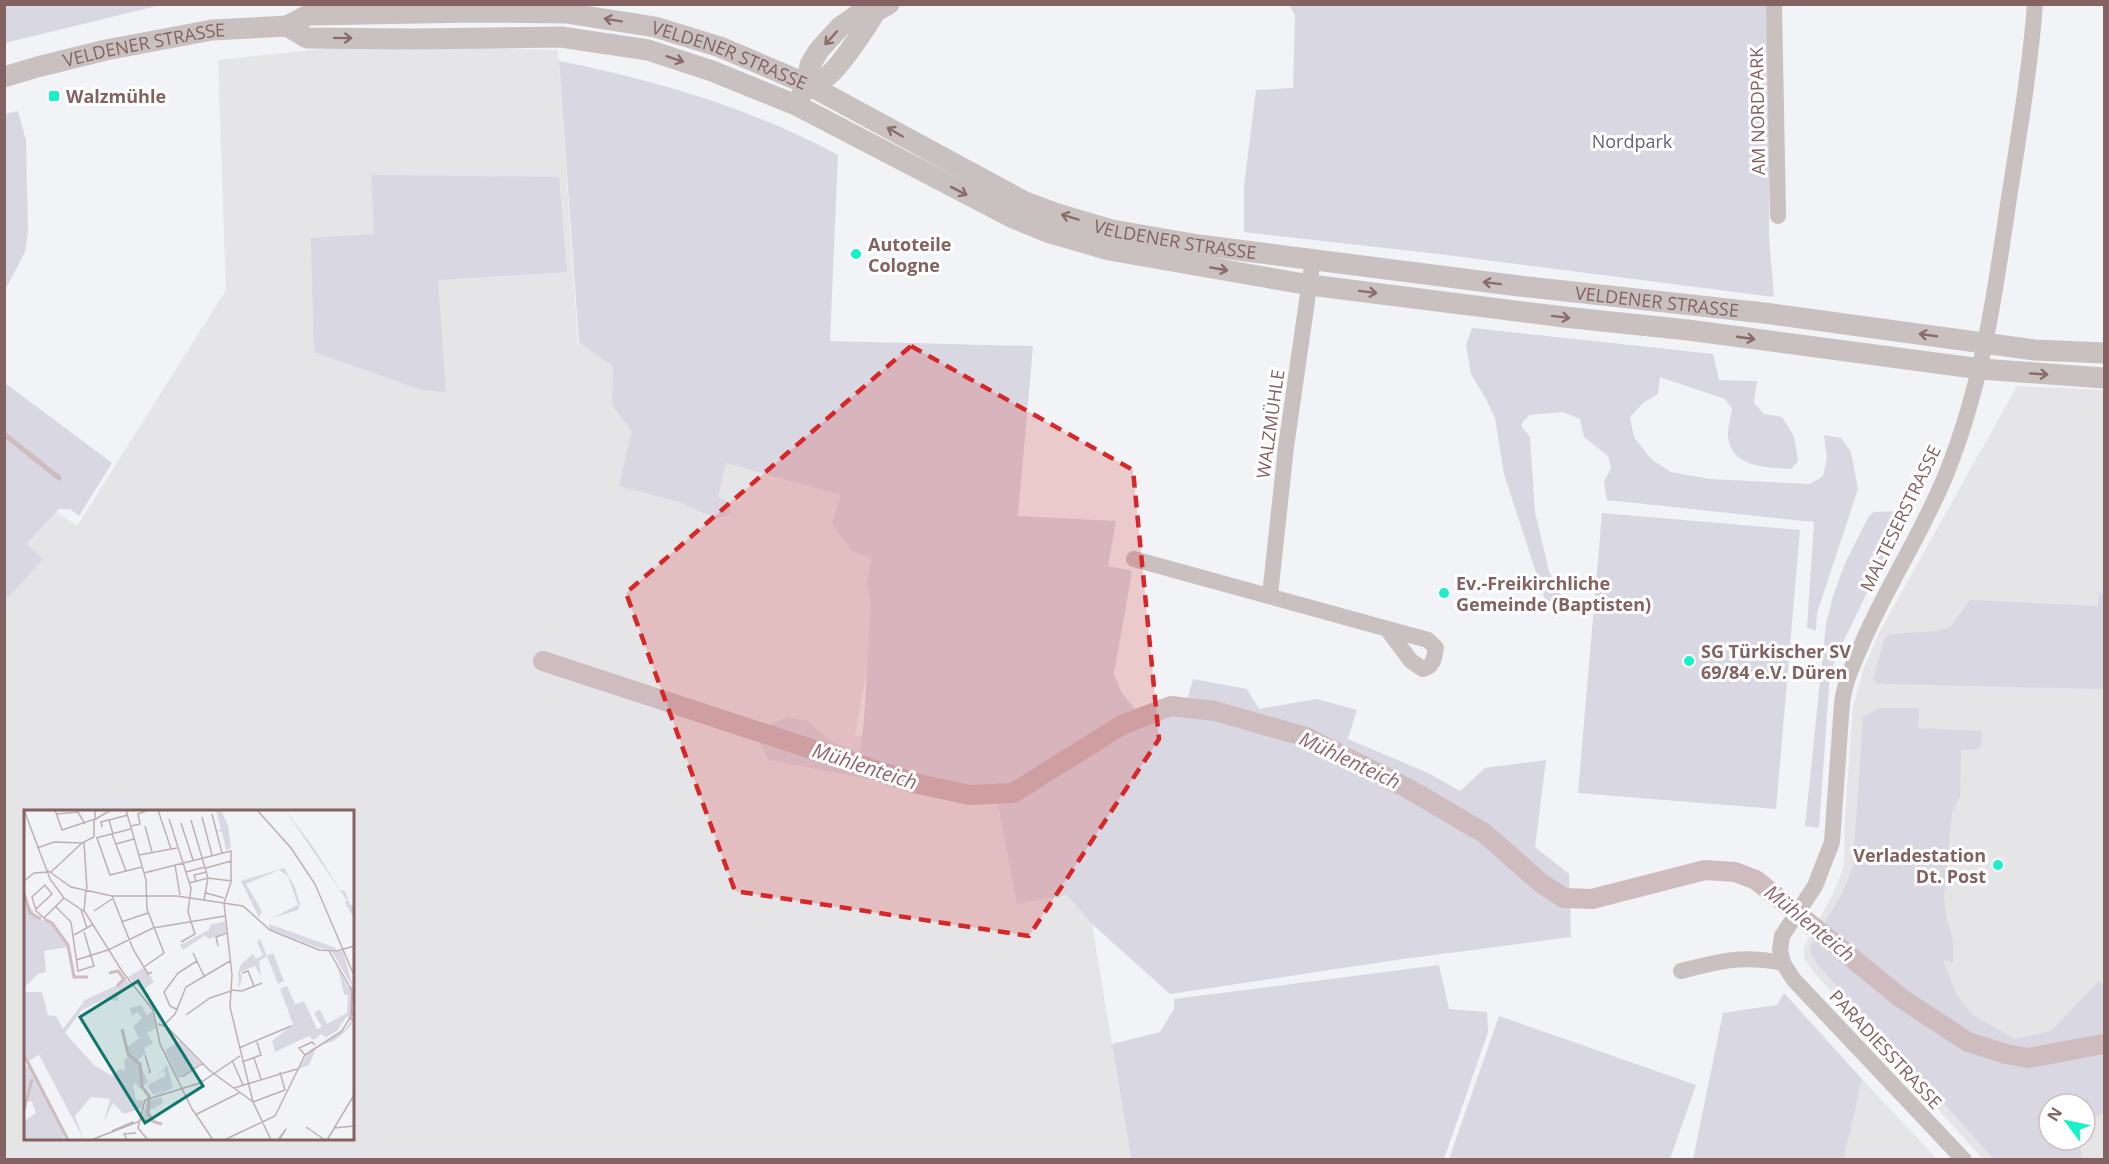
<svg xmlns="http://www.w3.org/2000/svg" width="2109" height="1164" font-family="'Open Sans',sans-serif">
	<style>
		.built { fill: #e5e4e6; fill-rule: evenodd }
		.green { fill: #d9d7e2 }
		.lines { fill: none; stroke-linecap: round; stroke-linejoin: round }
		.stream { stroke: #cebcbf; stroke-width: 5 }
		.canal { stroke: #cebcbf; stroke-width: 20 }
		.minor { stroke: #c9c0c0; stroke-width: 16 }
		.tertiary { stroke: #c9c0c0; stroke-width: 21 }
		.oneway { stroke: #8c6b6b }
		.marked { fill: #d62828; fill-opacity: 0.2; stroke: #d62828; stroke-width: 4.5; stroke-dasharray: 12 8; stroke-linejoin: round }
		.poi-dot { fill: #15f2c7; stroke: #fff; stroke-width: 2 }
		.labels { text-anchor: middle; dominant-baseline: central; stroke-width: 6; stroke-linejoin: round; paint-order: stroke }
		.street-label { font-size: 18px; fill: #856262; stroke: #fff }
		.poi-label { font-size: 18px; font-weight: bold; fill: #856262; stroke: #fff; text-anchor: start }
		.park-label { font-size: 18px; fill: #6b617c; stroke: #fff }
		.water-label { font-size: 20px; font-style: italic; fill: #91666e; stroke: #fff }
		.inset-river { fill: none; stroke: #cebcbf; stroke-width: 3 }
		.inset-road { fill: none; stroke: #c0b0b2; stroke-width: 1.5 }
		.view { fill: #0f766e; fill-opacity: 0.15; stroke: #0f766e; stroke-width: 3 }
		.inset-edge { fill: none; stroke: #856262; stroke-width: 3 }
	</style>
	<rect width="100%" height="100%" fill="#f1f3f6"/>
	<path class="built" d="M361,45L558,50L578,344L895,506L855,736L1060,732L1131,1159H5L4,475L77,526L226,290L218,60ZM26,812H352V1138H26Z
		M2017,386L2104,390V1159H1983L1812,970L1804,958V947L1833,894L1844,866L1845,815L1853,707L1864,667L1881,629ZM2049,1104H2085V1140H2049Z
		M1862,1079L1937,1159L1844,1160Z"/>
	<path class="green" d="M5,4H161V5L5,43Z
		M1289,5H1770L1769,236L1774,297L1447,255L1244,232V186L1256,90L1293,88L1295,15Z
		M559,61C659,81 748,107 838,155L830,341L1033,346L1018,516L1116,521L1108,566L1132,571L1114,674L1122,693L1135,709L1168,698L1187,700L1193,679L1247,689L1259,709L1317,699L1357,710L1348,739L1428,773L1460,791L1485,768L1546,760L1535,847L1569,874L1571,937L1403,959L1170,994L1092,924L1067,895L1017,904L994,783L970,788L946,799L880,781L769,760L761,746L759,739L770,725L787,717L806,721L832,742L860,753L864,720L871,602L867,584L871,559L851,550L832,524L841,495L726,463L718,497L731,503L730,514L717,519L679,502L619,486L632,431L612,405L613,366L579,343Z
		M18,111L26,140L28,231L25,252L5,290V114Z
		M371,175L559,177L567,272L438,280L446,392L422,390L314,352L311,238L374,234Z
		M1472,328L1713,354L1719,380L1757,381L1754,403L1764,414L1782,417L1794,436L1798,461L1791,469C1766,467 1728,468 1728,433C1728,425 1731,417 1732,409L1725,399L1660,377L1658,394L1643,403L1630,417L1634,437L1651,459L1671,472L1710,479L1810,484L1823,476L1827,458L1824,435L1841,438L1851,452L1858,489L1817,613L1816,631L1807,628L1814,522L1607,500L1604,482L1611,468L1608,456L1584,437L1580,419L1563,412L1530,415L1524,420L1521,426L1530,437L1535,512L1549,571L1563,600L1556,603L1545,600L1504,474L1495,418L1485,397L1471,374L1466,345Z
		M5,383L112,463L79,516L70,509H59L26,544L43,559L5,601Z
		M1902,511L1905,514L1835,659L1830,673L1819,828L1805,826L1826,624L1833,596L1845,563L1869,516L1874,512Z
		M1602,513L1800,530L1776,809L1578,793Z
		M2099,593L2104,594V689L1885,684L1877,683L1873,679L1885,638L1891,634L1938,631L1951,626L1970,600L2098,606Z
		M1879,708H1919L1918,728L1982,731V745L1978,749L1961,750L1960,797L1952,812L1944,897L1946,917L1953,940V962L1943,960L1956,994L1974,1016L2015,1039L2051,1031L2099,981L2104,985V1113L2085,1121V1104H2049V1140H2079L2082,1159H1994L1818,965L1811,954L1810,947L1842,894L1853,866L1863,717Z
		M1439,965L1449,1009L1487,1012L1488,1032L1444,1159H1131L1112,1044L1160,1032L1174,1009V999Z
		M1784,993L1862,1079L1844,1159H1693L1723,1013L1777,1005Z
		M1499,1016L1696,1085L1670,1159H1449Z"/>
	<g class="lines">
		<path class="stream" d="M4,434L59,478"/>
		<path class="canal" d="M543,661L918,784L970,795L1013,793L1122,725L1171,706L1215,711L1306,737L1407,788L1484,833L1541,883L1564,898L1592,899L1705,870L1735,872L1756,880L1901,998L1968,1042L2006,1054L2028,1058L2104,1044"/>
		<path class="minor" d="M1774,4L1778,216
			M1134,559L1428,640L1436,648C1434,658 1434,666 1423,669L1411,661L1387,629
			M1270,595L1286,447L1313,259
			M1681,971C1720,961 1742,955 1783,963
			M1964,1160L1794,980L1783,963L1780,950L1782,936L1815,886L1832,842L1842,703C1845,680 1855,660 1864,639C1889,582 1924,530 1947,472C1983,382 1995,293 2009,198C2019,134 2030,69 2035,4"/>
		<g class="tertiary">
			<path d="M287,26L307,38L413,39L561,37L648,50L712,71L796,105L1013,218L1050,233L1109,250L1310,285L1564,317L1688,330L1981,369L2104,378"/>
			<path id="s1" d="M4,77L37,67L106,50L212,30L287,26L308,15L477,12L566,13L655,27L720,47L807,84L1023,201L1058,214L1112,230L1199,245L1519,286L1764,313L2035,350L2104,353"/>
			<path d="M807,84C813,81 820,80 826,77C837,71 868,25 875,12"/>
			<path d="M802,94L807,84L810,65L819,50L840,27L857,15L875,12L889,4"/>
		</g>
	</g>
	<defs><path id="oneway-shaft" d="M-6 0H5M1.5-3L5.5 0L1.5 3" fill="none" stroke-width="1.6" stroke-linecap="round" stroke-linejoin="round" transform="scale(1.5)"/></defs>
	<g class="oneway">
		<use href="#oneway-shaft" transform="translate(613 20) rotate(-171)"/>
		<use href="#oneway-shaft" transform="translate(343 38) rotate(1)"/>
		<use href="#oneway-shaft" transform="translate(831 38) rotate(132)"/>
		<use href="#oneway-shaft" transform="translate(675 59) rotate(18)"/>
		<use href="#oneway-shaft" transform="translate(895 132) rotate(-150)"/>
		<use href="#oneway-shaft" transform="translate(959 191) rotate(27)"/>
		<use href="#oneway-shaft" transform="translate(1070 217) rotate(-163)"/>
		<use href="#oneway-shaft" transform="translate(1219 269) rotate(10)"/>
		<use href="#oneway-shaft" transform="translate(1492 283) rotate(-173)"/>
		<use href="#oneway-shaft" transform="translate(1368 292) rotate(7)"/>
		<use href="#oneway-shaft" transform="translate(1561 317) rotate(7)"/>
		<use href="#oneway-shaft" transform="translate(1928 335) rotate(-172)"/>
		<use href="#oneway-shaft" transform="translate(1746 338) rotate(8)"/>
		<use href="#oneway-shaft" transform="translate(2039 374) rotate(4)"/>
	</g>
	<path class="marked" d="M911,346L1133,470L1159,739L1029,936L735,891L626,593Z"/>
	<g class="poi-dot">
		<rect x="48" y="90" width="12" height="12" rx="3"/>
		<circle cx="856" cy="254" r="6"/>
		<circle cx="1444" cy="593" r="6"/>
		<circle cx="1689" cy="661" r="6"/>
		<circle cx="1998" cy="865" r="6"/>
	</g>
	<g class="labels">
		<g class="street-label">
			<text stroke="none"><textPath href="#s1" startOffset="144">VELDENER STRASSE</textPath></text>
			<text stroke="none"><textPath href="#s1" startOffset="740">VELDENER STRASSE</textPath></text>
			<text transform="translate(1757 111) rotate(-91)">AM NORDPARK</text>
			<text stroke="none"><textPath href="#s1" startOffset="1226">VELDENER STRASSE</textPath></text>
			<text stroke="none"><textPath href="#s1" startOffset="1712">VELDENER STRASSE</textPath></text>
			<text transform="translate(1270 424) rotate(-82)">WALZMÜHLE</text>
			<text transform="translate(1900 518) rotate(-64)">MALTESERSTRASSE</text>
			<text transform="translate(1886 1049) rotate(47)">PARADIESSTRASSE</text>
		</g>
		<g class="poi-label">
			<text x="66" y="96">Walzmühle</text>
			<text x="868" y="244">Autoteile<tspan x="868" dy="21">Cologne</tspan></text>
			<text x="1456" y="583">Ev.-Freikirchliche<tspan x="1456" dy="21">Gemeinde (Baptisten)</tspan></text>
			<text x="1701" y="651">SG Türkischer SV<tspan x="1701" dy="21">69/84 e.V. Düren</tspan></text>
			<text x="1986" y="855" text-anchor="end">Verladestation<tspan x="1986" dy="21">Dt. Post</tspan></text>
		</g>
		<g class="park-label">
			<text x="1632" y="141">Nordpark</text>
		</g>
		<g class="water-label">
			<text transform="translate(1350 760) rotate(25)">Mühlenteich</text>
			<text transform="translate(865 766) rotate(18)">Mühlenteich</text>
			<text transform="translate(1810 923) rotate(39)">Mühlenteich</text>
		</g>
	</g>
	<g transform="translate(24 810)">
		<rect width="330" height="330" fill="#f1f3f6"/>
		<path d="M192,0H197L204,15L207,38L202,40L198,22L193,21L197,19ZM261,0L290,38L316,80L321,81L326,95H330V108L320,91L324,92ZM260,58L271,77L276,94L274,100L248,108L274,95L264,66L255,60L222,74L238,101L235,107L217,71ZM0,87L13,108L27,114L44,137L20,141L22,162L14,164L0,178ZM201,111L202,122L185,129L181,125L159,140L156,135L150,138L185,120L186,115ZM245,114L312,138L311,141L292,137L246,119ZM236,129L243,146L249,143L260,171L254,174L243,146L235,151L237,166L231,156L216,162L218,168L215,179L214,162L218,153L229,144L232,149L239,145L233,132ZM319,141L330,180L327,207H322L313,221L302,227L297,224L290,230L285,226L251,242L248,231L269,214L256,179L263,176L271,194L280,191L293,219L298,217L290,203L293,201L296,200L303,214L323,203L324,185L320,184L314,158L324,178L328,176L308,142ZM121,157L130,172L119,180L104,167ZM97,163L108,177L95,181L94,191L80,189L58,200L41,223L70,255L88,266L96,259L101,261L100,250L105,245L100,232L103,237L115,228L109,217L118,208L113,202L108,206L106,198L117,195L123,205L128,201L132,218L123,223L129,233L120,238L122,243L114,250L124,272L116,279L111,273L109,275L112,290L120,291L118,298L100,304L89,293L80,311L86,289L67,287L51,306L60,330L15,245L25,238L5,251L0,240L1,182H18L24,205L32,206L39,219L61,190L100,172ZM330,206L328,214L322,221L310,231L293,236L285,255L275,259L286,240L321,220ZM156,231L177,254L154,269L141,240ZM5,255L40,326L37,330H0V311L12,303L8,292L4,291L0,298V258ZM143,255L149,278L129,287L141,279L129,285L123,275L141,266L140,260L132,267ZM137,287L139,293L125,301L132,313L117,311L123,291Z" fill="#d9d7e2"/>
		<path class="inset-river" d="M0,83L6,103L17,109M20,109L28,113L44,135L50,167H64M85,163L94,161L100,169L93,176M98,219L104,244L116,254L118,277L125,286L124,304L130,312L138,314M0,245L44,330M0,300L8,269"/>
		<path class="inset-road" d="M0,0L26,69L40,88L61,102L98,161L129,200L136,234L169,301M31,0L38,20M102,0L122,70L123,99L140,143L120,157M134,0L147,39M233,0L267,38L291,74L329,163M32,4L54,2L61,14M188,4L198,43M178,7L188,45M145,9L167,78L164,102L171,124L157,132M85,10L104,5M167,10L184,68L180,90M157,13L169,50M107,16L116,14L114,4L124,0M121,16L128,42M78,17L77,12L85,10L89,24M38,20L71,9V0M88,24L102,61M70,27V10L87,0M72,28L107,19M73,28L86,65L118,57M60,33L63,79M92,34L110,29M13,38L30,32L58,33L70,27M115,45L153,38M151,55L156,85M182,58L207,51M23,60L47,77L88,86H153L219,96L246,120L295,140L313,141L330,136M27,62L58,33M162,62L181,57M120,63L207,41V72L200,93L208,165L206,197L229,292M0,71L10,63L25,62M172,71L170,65L183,62M165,73L184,68L208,71M182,83L200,88M88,86L109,139L124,164L128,162M31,96L47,112L54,161L70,156L60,122M12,99L28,84L21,75L8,87L10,94L12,99V101L20,108L40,88M57,100L63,118M60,101L62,79M70,101L88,89M97,112L124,103M50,125L68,115M194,136L192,127L203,123M305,141L328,181L327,210M169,143L180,166M52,150L84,140L129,118L201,106M218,163L224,161L230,176M207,180L218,181L238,173M152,199L146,196L140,182L154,163L173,151M162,205L186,188L207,181M134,214L143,217L185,260L229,292L247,330M140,215L151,204L162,177L206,151M215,238L267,216M121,245L126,262L125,263L126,260M281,245L275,238L288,232L291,235M230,248L237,269M208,250L219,275M218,252L237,245L233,232M158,267L179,253M210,278L273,259M121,290L176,273L216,246M121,290L114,318L124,330M229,292L261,280L256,262M169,300L189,330M171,305L215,283M282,317L301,330M310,318L330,316M88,321L109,312M67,330L116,311M103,330L100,324L112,323M200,330L251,306L281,245L318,221L330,201M254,330L262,319L255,330M303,330L330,285"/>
		<path class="view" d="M114,171L179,276L121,313L56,207Z"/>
		<rect width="330" height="330" class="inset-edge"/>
	</g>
	<rect width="2109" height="1164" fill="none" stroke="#856262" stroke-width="12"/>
	<g transform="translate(2067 1122) rotate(302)"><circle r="28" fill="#ffffff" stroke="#cec0c0" stroke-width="1.5"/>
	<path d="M0-4.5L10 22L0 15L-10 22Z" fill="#15f2c7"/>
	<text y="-9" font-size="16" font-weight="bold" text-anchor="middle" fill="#856262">N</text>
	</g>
</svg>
